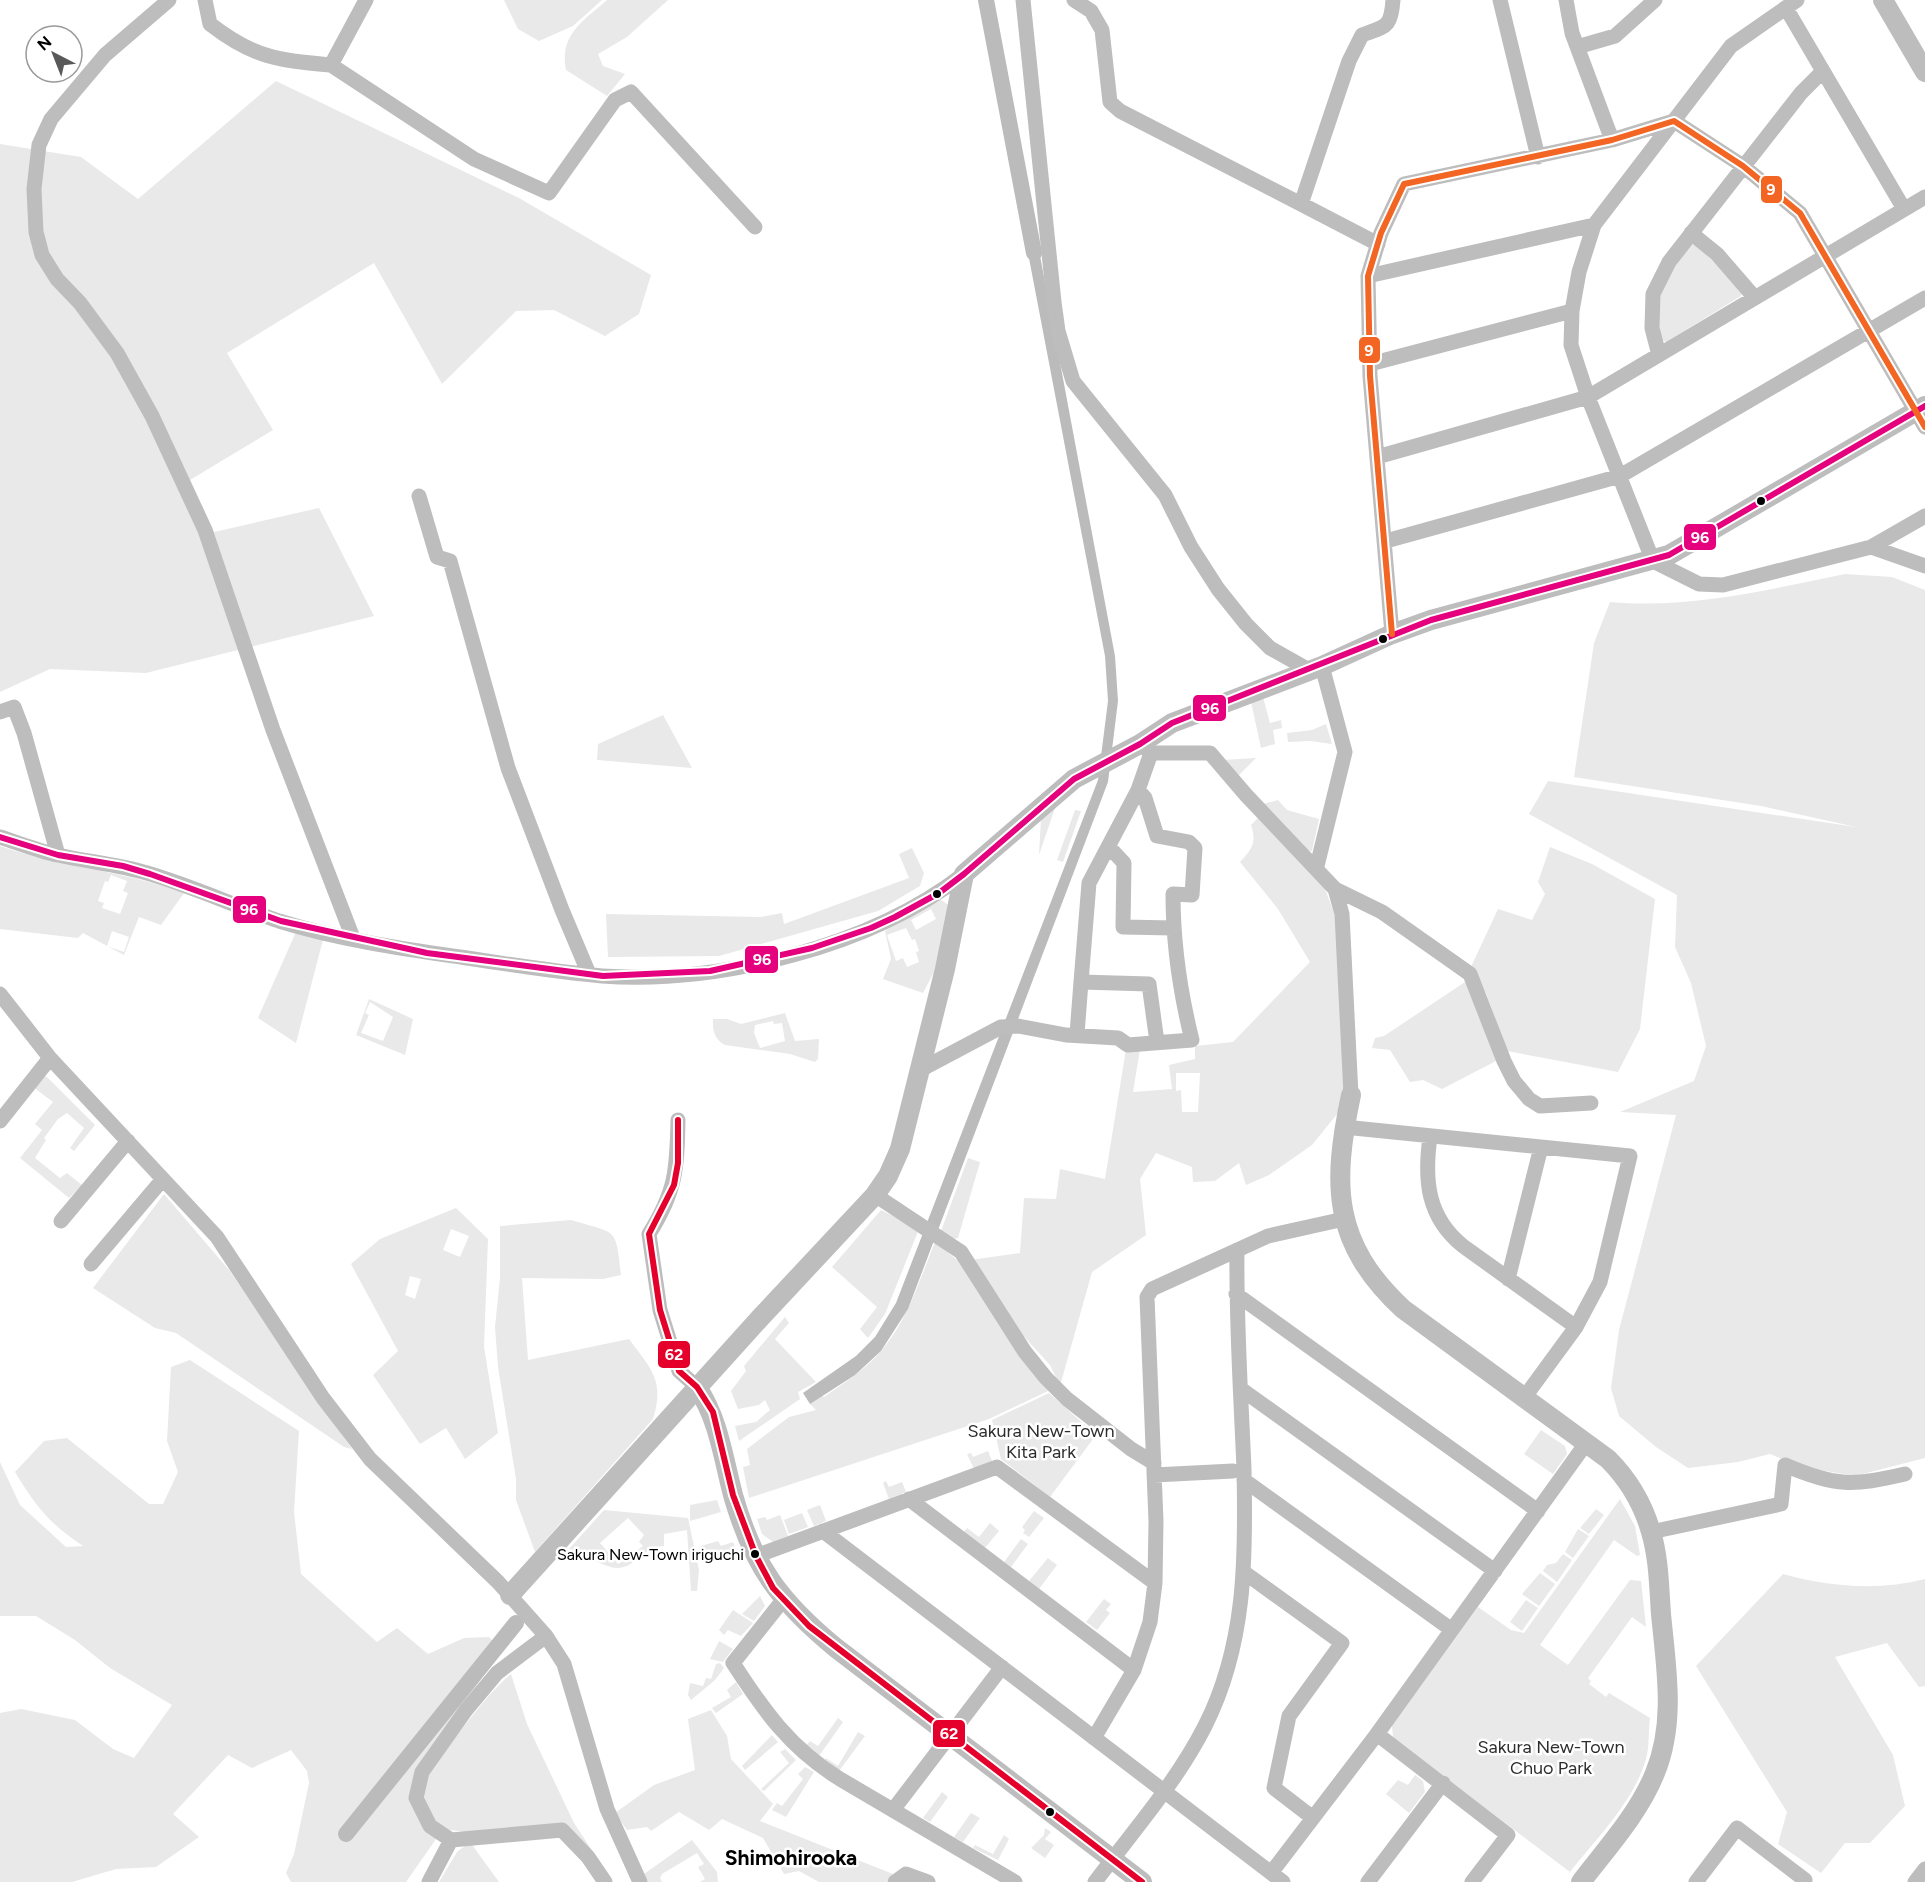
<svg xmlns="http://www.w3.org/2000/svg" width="1925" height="1882" font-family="Figtree,sans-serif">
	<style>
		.green { fill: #e9e9e9; fill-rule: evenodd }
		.water { fill: #bbb }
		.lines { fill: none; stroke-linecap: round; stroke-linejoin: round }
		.canal { stroke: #bbb; stroke-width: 16 }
		.minor { stroke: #bdbdbd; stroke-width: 15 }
		.tertiary { stroke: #bdbdbd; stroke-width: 20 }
		.bus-1-casing { stroke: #fff; stroke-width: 10 }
		.bus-2-casing { stroke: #fff; stroke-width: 10 }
		.bus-3-casing { stroke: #fff; stroke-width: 10 }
		.bus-1 { stroke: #e5007d; stroke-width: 6 }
		.bus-2 { stroke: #e4002b; stroke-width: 6 }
		.bus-3 { stroke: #f26522; stroke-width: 6 }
		.bus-dot { fill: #000; stroke: #fff; stroke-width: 2 }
		.labels { text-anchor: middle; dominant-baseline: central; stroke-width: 5; stroke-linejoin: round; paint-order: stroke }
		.bus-label { font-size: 16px; fill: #000; stroke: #fff; text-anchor: end }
		.park-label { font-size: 18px; fill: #2e2e2e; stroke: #fff }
		.quarter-label { font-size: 21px; font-weight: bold; fill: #000; stroke: #fff }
		.line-badge { stroke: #fff; stroke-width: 2 }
		.badge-label { font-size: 16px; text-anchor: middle; font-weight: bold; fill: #fff }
	</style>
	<rect width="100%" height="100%" fill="#fff"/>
	<path class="green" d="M504,0H602L573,26L539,41L518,29Z
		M607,0H668L627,37L598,54L603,66L625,74L607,96L566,70C559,35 583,21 607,0Z
		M276,81L519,198L651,275L639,314L605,336L554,310L516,311L442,384L374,263L227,353L273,430L190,480L214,532L319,508L374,616L146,673L50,669L0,692V144L81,157L138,199Z
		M1695,243L1742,289L1741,296L1666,342L1660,339L1658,298L1681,252Z
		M1845,574L1892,577L1925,590V1458L1855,1476L1802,1467L1770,1454L1738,1462L1688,1468L1656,1447L1619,1416L1611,1388L1619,1330L1676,1115L1620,1112L1694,1081L1706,1046L1691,983L1675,947L1677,895L1529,814L1548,781L1856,827L1761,806L1574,777L1594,643L1610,602C1690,609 1767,590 1845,574Z
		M1263,697L1270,723L1281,720L1282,728L1273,730L1275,744L1261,748L1251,702Z
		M663,715L692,768L597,760L598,744Z
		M1326,724L1332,744L1310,741L1288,742L1287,733L1312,730Z
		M1256,758L1237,777L1222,760Z
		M1278,800L1287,810L1319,819L1312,851H1307L1263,804Z
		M1057,802L1039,855L1041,818Z
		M1075,810L1081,811L1063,862L1057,860Z
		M1259,817L1325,889L1336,918L1346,1103L1312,1145L1269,1175L1246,1185L1239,1163L1215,1181L1193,1182L1192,1167L1156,1153L1140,1179L1146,1235L1092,1272L1060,1386L1050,1365L1009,1320L970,1260L1020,1253L1024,1198L1056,1199L1060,1169L1105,1179L1126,1049H1140L1133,1092L1172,1089L1169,1065L1195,1059V1046L1233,1042L1310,962L1278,909L1240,862C1252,849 1257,843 1251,825ZM1176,1073H1200L1198,1112H1182L1181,1090L1176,1091Z
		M0,846C60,867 124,871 184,893L161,925L139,917L124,955L83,933L78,938L0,929ZM111,875L127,881L123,891L128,893L120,914L102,908L104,903L98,901L105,881L108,882ZM112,931L129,937L124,952L107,946Z
		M1550,847L1592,864L1655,899L1640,1029L1618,1072L1507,1051L1486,993L1470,969L1498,909L1532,920L1545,894L1538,882Z
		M912,848L924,873L920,886L878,911L719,956L608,957L606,914L761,917L782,913L784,924L909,878L899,854Z
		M940,899L951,907L934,972L923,993L883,979L891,959L885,931ZM931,909L936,919L916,930L911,920ZM906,928L912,940L915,939L919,951L916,952L919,962L907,967L903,958L896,961L887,935Z
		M295,934L324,936L296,1043L258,1018Z
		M1465,982L1477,1005L1496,1061L1442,1089L1423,1080L1410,1082L1390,1050L1372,1048L1375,1038L1384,1036Z
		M369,999L413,1019L405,1055L356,1035ZM370,1002L393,1017L383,1041L361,1033L369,1015L365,1013Z
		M785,1013L795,1041L819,1039L818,1059L815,1062L790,1054L725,1045C715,1040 712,1030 713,1019H727L741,1024ZM773,1021L774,1024L782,1023L785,1041L760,1048L754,1033L755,1025Z
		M42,1076L47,1077L95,1125L74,1151L70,1148L84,1128L67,1113L58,1119L44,1138L46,1140L35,1158L60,1178L67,1173L82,1185L69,1198L20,1158L42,1130L35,1124L53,1102L33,1087Z
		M968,1158L980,1162L958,1238L952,1239L941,1231Z
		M164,1194L229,1270L352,1449L344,1447L176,1333L155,1328L93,1288Z
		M456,1208L488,1239L484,1347L498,1433L465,1459L446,1428L420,1444L373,1375L398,1351L351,1264L380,1239ZM451,1229L469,1236L460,1257L443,1250ZM410,1276L421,1279L415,1299L405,1295Z
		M881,1210L919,1229L885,1314L868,1338L860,1329L877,1307L832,1267Z
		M571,1220C617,1234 616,1226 621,1275L603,1279L522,1278L528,1360L629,1339C651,1369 665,1380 653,1419L535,1552L516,1500V1479L498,1367L495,1327L500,1278V1226Z
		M935,1242L957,1260L1000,1327L1048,1391L989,1419L749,1498L743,1467L750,1465L747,1449L789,1417L816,1410L810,1404L821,1395L824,1397C844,1383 866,1369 882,1350C908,1319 920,1279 935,1242Z
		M785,1317L789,1323L775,1339L816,1382L798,1392L800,1399L739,1441L735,1426L756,1422L770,1410L765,1400L759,1405L738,1409L731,1391L746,1371L744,1366Z
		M190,1360L299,1431L294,1512L301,1574L377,1642L397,1628L428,1654L464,1638L489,1637L500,1648L470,1696L425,1755L429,1766C459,1738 480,1700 511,1674L527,1724L574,1823L613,1882L568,1827L474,1833L443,1829L406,1882H291L286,1873L294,1854L309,1783L307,1771L291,1750L252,1768L228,1755L173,1814L199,1837L156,1867L116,1869L72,1882H0V1713L21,1709L75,1720L113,1749L134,1758L172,1705L110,1668L75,1640L36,1616H0V1462L20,1505L66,1547L83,1546C49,1523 36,1507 15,1472L44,1441L67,1438L149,1504H163L178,1472L167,1441L171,1367Z
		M1049,1393L1096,1435L1050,1497L1001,1459L992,1420Z
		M1541,1430L1565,1446L1567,1454L1553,1474L1524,1454Z
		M988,1451L992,1461L974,1469L967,1454L971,1453L973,1457Z
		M886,1481L889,1487L902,1482L906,1492L889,1499L883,1483Z
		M1620,1499L1635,1526L1640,1555L1637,1556L1614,1540L1540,1645L1568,1665L1630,1580L1641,1581L1646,1627L1632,1617L1588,1678L1591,1681L1589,1684L1606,1697L1609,1693L1650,1718C1648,1732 1650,1744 1646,1759C1634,1801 1597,1838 1570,1872L1393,1738L1392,1726L1478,1607L1511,1630L1524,1633Z
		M717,1500L721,1512L690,1521V1505Z
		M820,1505L826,1521L814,1526L807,1510Z
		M1596,1509L1604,1515L1589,1534L1580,1528Z
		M604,1510L688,1518L699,1570L697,1591H691L687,1530L664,1534V1546C642,1547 637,1567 618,1568C608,1569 580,1553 569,1549ZM628,1518L644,1535L639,1542L643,1546L618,1564L600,1543Z
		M1034,1511L1044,1518L1029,1537L1023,1533L1025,1530L1022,1527Z
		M802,1513L808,1527L789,1534L784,1520Z
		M780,1515L788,1536L773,1542L762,1534L757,1519L765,1517L767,1520Z
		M990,1523L999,1531L984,1549L963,1533L967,1528L979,1537Z
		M1578,1529L1589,1536L1573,1558L1565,1552Z
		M1021,1539L1028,1544L1011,1567L1004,1562Z
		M718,1541L721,1546L733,1542L735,1547L723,1553L724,1556L707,1563L701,1546Z
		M1563,1554L1572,1560L1557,1582L1543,1571L1547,1565L1556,1563Z
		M1048,1558L1057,1565L1039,1589L1029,1581Z
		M1540,1573L1555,1584L1539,1606L1522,1594Z
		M1783,1574C1830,1587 1878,1591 1925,1579V1686L1919,1687L1887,1643L1835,1657L1893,1755L1905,1806L1870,1843H1845L1821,1873L1778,1844L1787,1812L1696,1666Z
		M760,1596L765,1606L754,1621L742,1614Z
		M1104,1599L1111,1604L1106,1610L1110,1613L1097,1630L1086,1622Z
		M1526,1600L1538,1608L1522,1631L1510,1622Z
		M733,1610L753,1623L741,1636L728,1630L724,1635L719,1630Z
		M719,1641L733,1649L723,1662L710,1659Z
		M720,1663L724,1668L715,1680L691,1700L688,1695L690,1683L703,1686L706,1678L711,1679L716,1664Z
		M736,1682L743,1694L716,1713L712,1708L731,1697L727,1690Z
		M711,1710L727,1736L731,1759L773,1804L760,1821L893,1874L886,1882H819L799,1871L784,1874L763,1838L722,1819L709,1830L679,1812L651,1831L647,1827L627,1830L615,1813L654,1785L695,1770L688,1719Z
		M838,1718L843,1722L819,1756L806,1746L810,1741L818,1746Z
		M858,1732L865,1736L839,1771L825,1760L826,1758L838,1766Z
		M772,1735L778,1742L745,1770L742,1766Z
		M785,1749L796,1760L764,1791L761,1789L789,1763L780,1752Z
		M805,1767L814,1772L786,1817L772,1810L777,1803L782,1806L803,1779L798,1774Z
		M1415,1775L1423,1781L1425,1792L1409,1813L1386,1794L1398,1780L1408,1785Z
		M942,1792L948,1797L930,1822L923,1818Z
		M971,1813L980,1818L963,1842L954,1837Z
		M1045,1828L1051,1832L1045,1839L1054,1845L1045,1858L1031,1848L1044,1835Z
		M1004,1835L1009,1839L998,1860L973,1848L975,1845L993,1854Z
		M692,1840L717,1872L718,1882H700L705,1879L698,1867L704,1864L697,1853L662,1874L660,1878L662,1882H648L644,1874Z
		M470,1842L499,1882H439L457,1852Z"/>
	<path class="water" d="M1035,229L1115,656L1118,701L1108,782L908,1309L881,1351L855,1375L810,1404L803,1393L856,1356L875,1337L896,1303L1098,780L1108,701L1105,656L1024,232Z"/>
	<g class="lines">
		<path class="canal" d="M986,0L1034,253
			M346,1834L516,1623"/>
		<path class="minor" d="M169,0L105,55L51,119L39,145L34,189L36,232L42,255L57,279L80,303L117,353L152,416L205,530L273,730L353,938
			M205,0L210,24C254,58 277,60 331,65L366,0
			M1023,0L1054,302L1058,331L1073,381L1165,495L1191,547L1218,589L1246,624L1270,648L1309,670
			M1074,0L1091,11L1102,30L1110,102L1120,111L1301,204
			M1500,0L1538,157
			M1566,0L1572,33L1612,140
			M1797,0L1731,46L1594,225L1579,272L1572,311L1571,345L1588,397L1653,561L1699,584L1723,585L1871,547L1925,566
			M1786,8L1904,209
			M1577,47L1615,36L1655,0
			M331,65L474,159L549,193L615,100L631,92L755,227
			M1691,233L1717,254L1755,298
			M1378,244L1301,204L1349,61L1362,35C1386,26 1391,28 1393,0
			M1368,276L1594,225
			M1659,355L1652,328L1653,294L1669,262L1801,93L1823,71
			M1370,364L1572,311
			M1377,457L1588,397L1925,197
			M419,496L437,557L450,561L508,768L562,910L589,974
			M1386,541L1620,476L1925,298
			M1871,547L1925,516
			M1392,634L1370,376L1368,276L1381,233L1404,184L1612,140L1674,121L1743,166L1800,213L1925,427
			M0,712L14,707L24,733L58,855
			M1151,753H1210L1246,795L1335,889L1342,914L1351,1095
			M0,837C19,843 38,851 58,855C88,862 117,864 147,873C192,886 235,906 279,921C340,940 405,949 467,958C512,965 557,972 602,976C720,984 870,947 964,874
			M1110,848L1124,863L1123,927L1173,928
			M1317,866L1345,752L1322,666
			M1335,889L1382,912L1470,974L1504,1061L1514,1081L1529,1099L1540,1106L1591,1103
			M1081,982L1089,883L1138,790L1151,753L1145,748
			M0,994L50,1058L217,1237L323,1398L370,1459L498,1582L546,1636L564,1664L607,1809L640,1882
			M1077,1034L1081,982L1149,984L1157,1042
			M918,1071L1001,1027L1018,1026L1066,1035L1118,1038L1128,1045L1192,1040C1180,992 1173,944 1173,894L1192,895L1195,848L1189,842L1157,836L1145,798L1138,790
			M678,1120C677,1170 676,1191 649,1234L660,1310L679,1371L697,1387
			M0,1121L50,1058
			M1344,1127L1630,1156L1600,1282L1576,1327L1524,1398
			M1430,1137C1424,1180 1427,1217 1463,1246L1576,1327
			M875,1195L961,1252L1025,1352L1046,1378L1067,1399L1131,1449L1154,1463
			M61,1221L128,1141
			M91,1264L163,1179
			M1508,1279L1541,1147
			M1236,1294L1538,1511
			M1241,1389L1495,1571
			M1154,1475L1233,1471
			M1244,1480L1452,1630
			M909,1499L1134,1670
			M823,1531L1283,1882
			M1651,1532L1781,1504L1785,1465C1836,1487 1853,1486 1905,1474
			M756,1556L997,1467L1155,1583
			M1245,1573L1342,1643L1289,1716L1274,1788L1313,1818
			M783,1600L733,1663C764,1711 790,1748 840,1779L1015,1882
			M546,1636L497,1673L466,1710L422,1772L416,1798L430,1826L451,1840L562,1830L588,1857L605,1882
			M1377,1734L1508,1835L1472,1882
			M1094,1738L1134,1670L1150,1622L1155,1583L1156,1521L1147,1297L1152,1289L1268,1236L1344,1219
			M893,1810L1002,1667
			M1271,1873L1377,1734L1587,1442
			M429,1882L451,1840
			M895,1882L906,1874L928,1882
			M1095,1882C1133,1831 1176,1783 1205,1726C1246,1645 1246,1558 1244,1469C1241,1396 1236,1323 1237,1250
			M1368,1882L1443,1783
			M1696,1882L1737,1828L1805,1880L1804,1882
			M1915,1882L1925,1869"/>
		<path class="tertiary" d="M1883,0L1925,72
			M1351,1095C1332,1185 1332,1243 1403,1309L1608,1459C1629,1480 1643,1504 1651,1532C1659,1559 1659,1587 1661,1614C1666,1667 1676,1722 1655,1773C1639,1813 1607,1848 1581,1882
			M697,1387C719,1420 723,1457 733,1495C753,1566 780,1602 836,1648L1142,1882
			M510,1595L761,1317L875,1195L888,1176L900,1149L945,969L964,874L1074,779L1140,744L1172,723L1322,666L1392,634L1431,620L1669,555L1925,406"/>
		<g class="bus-1-casing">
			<path id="bus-1" d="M0,837L58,855L123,866L150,874L281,921L427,953L603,976L710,971L812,948L871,928L895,917L939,893L964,874L1074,779L1140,744L1172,723L1431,620L1669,555L1925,406"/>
		</g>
		<g class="bus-2-casing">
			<path id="bus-2" d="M678,1120V1163L674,1185L649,1234L660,1310L679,1371L697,1387L713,1412L733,1495L756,1556L773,1588L809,1626L1142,1882"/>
		</g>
		<g class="bus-3-casing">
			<path id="bus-3" d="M1392,634L1370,376L1368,276L1381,233L1404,184L1612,140L1674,121L1743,166L1800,213L1925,427"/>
		</g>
		<use href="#bus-1" class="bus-1"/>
		<use href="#bus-2" class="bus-2"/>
		<use href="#bus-3" class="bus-3"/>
	</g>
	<g class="bus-dot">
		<circle cx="1761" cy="501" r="5"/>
		<circle cx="1383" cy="639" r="5"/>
		<circle cx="937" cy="894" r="5"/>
		<circle cx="755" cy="1554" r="5"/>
		<circle cx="1050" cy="1812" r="5"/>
	</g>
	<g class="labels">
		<g class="bus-label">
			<text x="744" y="1554">Sakura New-Town iriguchi</text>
		</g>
		<g class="park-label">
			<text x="1041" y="1431">Sakura New-Town<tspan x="1041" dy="21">Kita Park</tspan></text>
			<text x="1551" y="1747">Sakura New-Town<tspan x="1551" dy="21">Chuo Park</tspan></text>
		</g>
		<g class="quarter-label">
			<text x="791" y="1857">Shimohirooka</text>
		</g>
	</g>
	<g class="line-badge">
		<rect x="1760" y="175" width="23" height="29" rx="6" fill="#f26522"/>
		<rect x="1358" y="336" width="23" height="28" rx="6" fill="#f26522"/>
		<rect x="1683" y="523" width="34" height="28" rx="6" fill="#e5007d"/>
		<rect x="1192" y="694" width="35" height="28" rx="6" fill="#e5007d"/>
		<rect x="232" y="895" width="35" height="29" rx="6" fill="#e5007d"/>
		<rect x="744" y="945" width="35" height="29" rx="6" fill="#e5007d"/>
		<rect x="657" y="1340" width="34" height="29" rx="6" fill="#e4002b"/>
		<rect x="932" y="1719" width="34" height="29" rx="6" fill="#e4002b"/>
	</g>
	<g class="badge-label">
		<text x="1771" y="195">9</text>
		<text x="1369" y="356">9</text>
		<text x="1700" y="543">96</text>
		<text x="1210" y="714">96</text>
		<text x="249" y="915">96</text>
		<text x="762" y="965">96</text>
		<text x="674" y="1360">62</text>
		<text x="949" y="1739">62</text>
	</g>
	<g transform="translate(54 54) rotate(318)"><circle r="28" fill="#ffffff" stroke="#999999" stroke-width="1.5"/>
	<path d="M0-4.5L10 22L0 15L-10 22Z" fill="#595959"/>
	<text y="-9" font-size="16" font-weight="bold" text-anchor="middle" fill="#000000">N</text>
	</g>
</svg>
